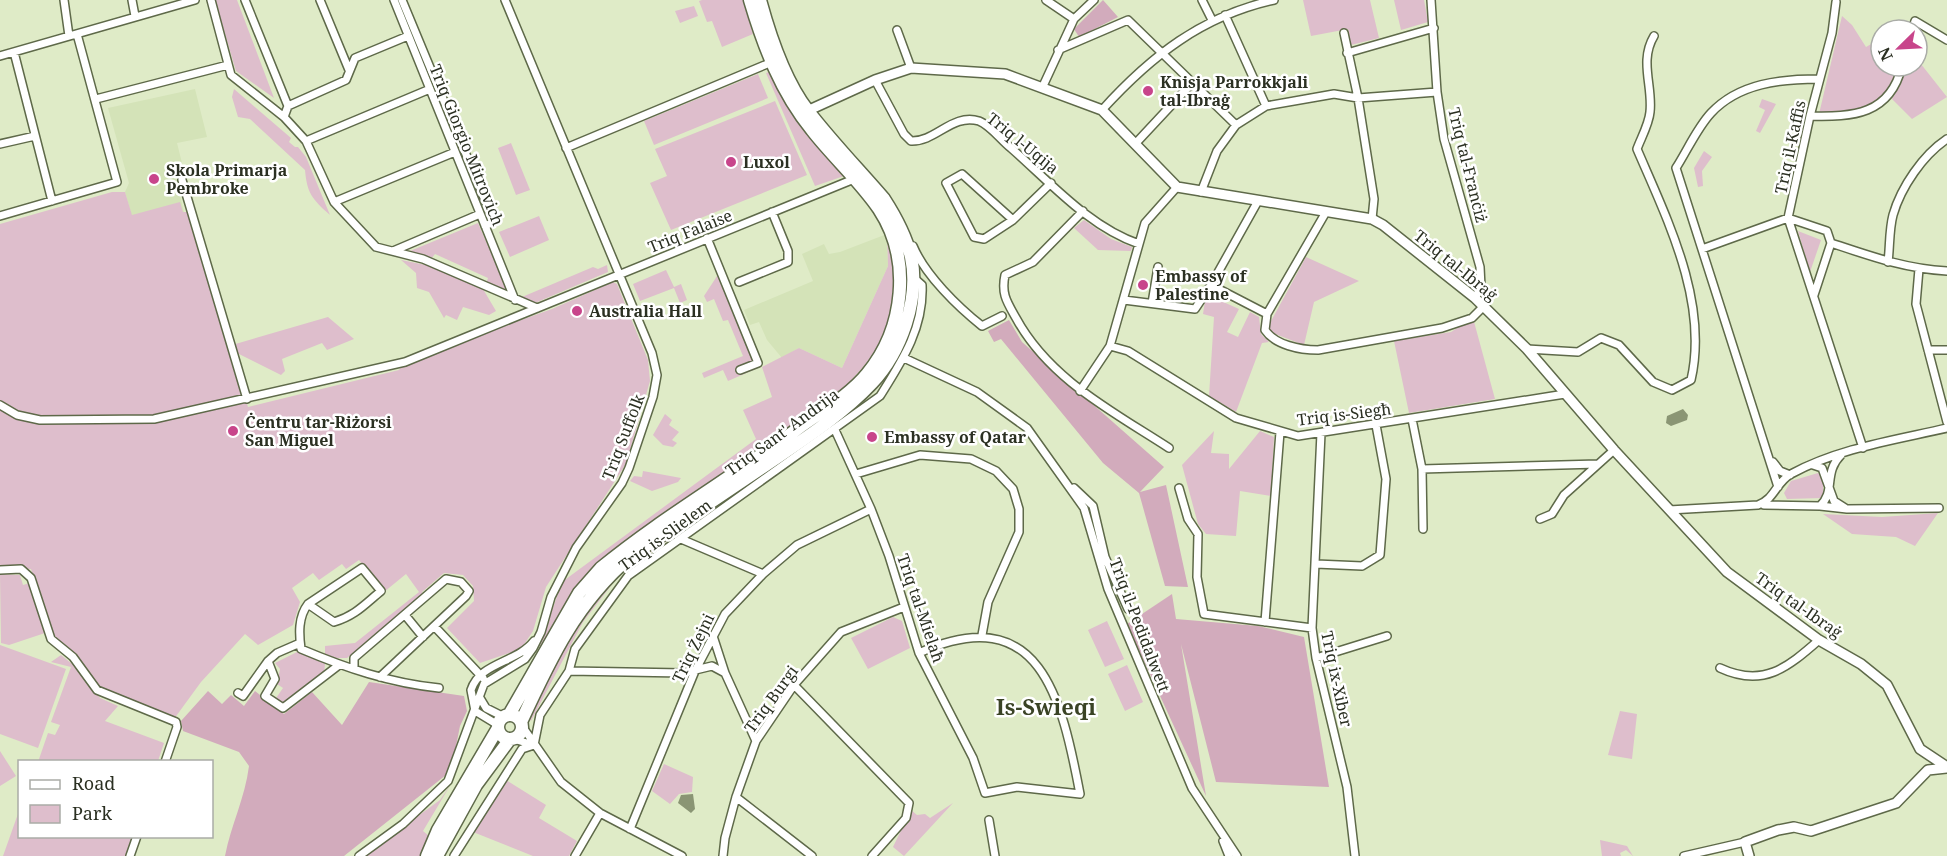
<svg xmlns="http://www.w3.org/2000/svg" width="1947" height="856" font-family="'Noto Serif',serif">
	<style>
		.built { fill: #d4e3b8 }
		.green { fill: #debecc }
		.forest { fill: #d2abbc }
		.water { fill: #8a9574 }
		.lines { fill: none; stroke-linecap: round; stroke-linejoin: round }
		.street-casing { stroke: #5e6949; stroke-width: 10 }
		.secondary-casing { stroke: #5e6949; stroke-width: 12 }
		.highway-casing { stroke: #5e6949; stroke-width: 15 }
		.street { stroke: #fff; stroke-width: 7 }
		.secondary { stroke: #fff; stroke-width: 9 }
		.highway { stroke: #fff; stroke-width: 12 }
		.poi-dot { fill: #c8458b; stroke: #fff; stroke-width: 2 }
		.labels { text-anchor: middle; dominant-baseline: central; stroke-width: 5; stroke-linejoin: round; paint-order: stroke }
		.poi-label { font-size: 16px; font-weight: bold; fill: #2b3022; stroke: #fff; text-anchor: start }
		.street-label { font-size: 16px; fill: #2b3022; stroke: #fff }
		.district-label { font-size: 22px; font-weight: bold; fill: #3a4325; stroke: #fff }
	</style>
	<rect width="100%" height="100%" fill="#dfebc7"/>
	<path class="built" d="M195,89L207,137L177,143L185,175L177,184L197,263L149,276L125,192L129,183L108,108Z
		M887,234L888,266L842,368L799,348L782,358L767,340L759,322L750,325L744,310L813,281L802,254L824,244L829,254L840,252Z"/>
	<path class="green" d="M215,0H237L274,98L236,71Z
		M702,0H743L753,34L722,47L712,21L707,22L699,1Z
		M1303,0H1370L1379,38L1351,45L1348,29L1311,36Z
		M1394,0H1424L1428,22L1401,30Z
		M694,6L698,16L680,23L675,11Z
		M1842,16L1852,25L1866,47L1873,43H1881V66H1900C1889,110 1857,111 1819,114Z
		M1917,59L1947,97L1912,119L1892,99L1901,84L1904,66H1917Z
		M425,64L428,66L491,217L485,219L423,68Z
		M772,71L802,126L844,176L815,186L766,73Z
		M758,74L768,98L654,145L644,121Z
		M234,89L291,138L289,142L295,147H298L306,157L330,215C312,199 307,193 305,170L250,119L238,117L232,97Z
		M1762,99L1776,104L1760,133L1756,131L1765,110L1759,107Z
		M775,101L807,175L671,230L650,183L667,176L655,149Z
		M511,143L530,190L516,195L498,148Z
		M1704,151L1712,157L1702,171L1703,186L1698,187L1694,168Z
		M112,192H125L132,215L180,202L183,212H189L248,407L399,370L405,362L552,309L613,282L617,284L648,360L650,381L626,464L546,587L533,631L521,649L480,663L447,628L474,601L473,586L463,575L444,573L422,592L424,595L347,658H336L325,654V646L355,643L419,592L406,574L384,592L359,560L346,569L342,564L319,580L313,573L292,588L300,602L293,625L258,645L245,634L201,682L174,719L104,693L79,661L58,642L51,631L31,569L0,568V224Z
		M539,216L549,240L510,257L499,232Z
		M1084,220L1111,239L1132,247L1131,251L1098,250L1074,228Z
		M478,223L508,292L486,284L488,278L435,254L431,259L410,251Z
		M1798,231L1821,240L1810,272Z
		M887,234C891,251 897,268 897,285C898,329 865,369 835,396L597,566L573,591L539,648L562,582L756,439L743,410L772,397L762,367L799,348L842,368L888,266Z
		M1306,257L1359,281L1314,302L1304,345L1270,332V323Z
		M401,260L426,265L483,289L496,311L489,315L463,307L457,320L446,315L444,318L429,292L417,288L416,273Z
		M607,265L608,272L535,303L522,297L593,267L598,269Z
		M666,270L674,287L681,284L687,300L680,303L674,288L640,301L633,284Z
		M719,273L758,368L728,381L723,370L704,378L702,373L743,356L728,320L723,321L714,299L707,302L704,296Z
		M1210,296L1239,309L1227,332L1238,337L1250,312L1259,317L1261,334L1269,342L1262,343L1236,412L1209,396L1214,317L1203,314L1205,301Z
		M328,317L354,339L327,350L322,343L282,359L285,371L281,375L233,351L232,345Z
		M1473,318L1495,399L1409,413L1394,341L1451,332Z
		M665,414L672,420L669,425L679,432L672,440L677,443L673,447L663,445L653,435Z
		M824,424L821,434L620,574L583,622L531,721L529,717L542,685L578,618L625,567L679,533Z
		M1214,431L1211,453L1229,454V469L1260,431L1274,437L1271,496L1240,491L1236,536L1206,534L1198,524L1182,465Z
		M643,471L681,478L678,482L652,491L630,481L634,476L642,477Z
		M1818,473L1823,478V498L1787,499L1784,493L1791,481Z
		M1938,513L1915,546L1896,537L1852,534L1823,514L1882,517Z
		M0,574L20,575L23,585L30,583L45,633L9,645L1,643Z
		M893,617L902,621L910,648L868,669L851,638Z
		M1107,621L1124,659L1105,667L1088,630Z
		M0,645L66,669L38,748L0,734Z
		M299,651L325,664L324,674L283,706L274,701L283,688L277,684L280,669L275,663Z
		M61,655L77,668L100,698L118,706L105,721L164,743L158,761L38,762L48,733L55,735L60,725L51,722L71,667L51,662Z
		M1127,665L1143,702L1125,711L1108,674Z
		M1620,711L1637,714L1632,759L1608,755Z
		M0,751L16,776L0,786Z
		M664,764L693,777L692,792L679,794L670,804L652,791Z
		M506,780L546,805L539,818L577,841L569,856H533L473,832Z
		M451,784L423,831L429,836L420,856H363L440,800Z
		M953,803L904,856L893,847L911,810L917,815L925,814L930,818Z
		M19,811L20,836L132,837L125,856H3Z
		M1600,840L1627,846L1633,856L1626,850L1620,853L1621,856H1602Z"/>
	<path class="forest" d="M1103,0L1118,17L1079,37L1074,29Z
		M1009,320L1022,342L1164,467L1140,492L1166,485L1188,587L1165,586L1139,493L1103,463L1001,339L994,342L988,331Z
		M1172,594L1176,619L1258,626L1304,637L1329,787L1216,782L1181,644L1206,796L1127,624Z
		M369,682L464,696L467,711L460,726L451,771L344,856H225C231,825 245,798 249,766L239,752L183,731L181,721L208,691L222,704L231,695L244,706L255,691L284,714L312,692L342,725Z"/>
	<path class="water" d="M1683,409L1688,415L1687,420L1671,426L1666,423L1667,416Z
		M693,794L695,809L691,813L678,803L681,795Z"/>
	<g class="lines">
		<g class="street-casing">
			<path id="street" d="M64,0L69,36
				M132,0L135,16
				M211,0L231,75L284,117L306,141L334,202L376,247L423,259L537,308
				M245,0L288,106L284,117
				M320,0L349,70
				M394,0L515,300
				M402,0L494,222L485,226
				M1046,0L1074,19
				M1202,0L1212,20
				M1431,0L1437,92L1444,139L1480,267L1481,287L1475,298
				M1836,2L1832,33L1810,116L1788,218L1863,448
				M1225,15L1266,106
				M897,30L911,68
				M1912,30L1915,21L1947,40
				M1344,33L1358,98L1374,199L1372,219
				M1058,50L1128,20L1236,125
				M14,52L52,201
				M1347,53L1434,28
				M0,56L195,0
				M875,80L904,134L911,141C936,142 952,113 979,121C990,125 1002,141 1011,148C1050,182 1089,227 1139,244
				M1043,86L1074,19L1094,0
				M96,99L228,65
				M288,106L346,80L355,58L408,36
				M1102,110C1151,56 1202,16 1274,0
				M1810,116C1853,117 1890,115 1902,66
				M306,141L430,89
				M1136,143L1192,83
				M0,144L35,136
				M566,148L772,62
				M182,180L247,399
				M1201,192L1217,151L1236,125L1266,106L1334,94L1358,98L1437,92
				M334,202L455,152
				M1083,211L1033,262L1005,275C1001,294 1007,302 1016,318C1049,379 1112,411 1169,448
				M1326,212L1267,314L1265,330C1275,345 1300,350 1318,350L1442,328L1472,318L1484,306
				M0,216L117,182L77,34
				M1013,220L962,174L946,183L974,237L984,239L1013,220L1051,183
				M707,238L758,363L740,370
				M1831,243C1870,256 1906,269 1947,271
				M913,246C925,275 958,307 982,326L1002,316
				M1702,249L1788,218L1827,231L1831,243
				M393,251L480,214
				M1888,262C1890,247 1889,230 1893,215C1901,187 1923,155 1947,139
				M1919,269L1916,304L1947,422
				M739,282L788,262V251L772,212
				M1211,285L1267,314
				M1814,295L1831,243
				M1124,300L1195,309L1211,285L1258,201
				M1152,303L1158,267
				M1110,346L1128,351L1236,418L1298,436L1565,394
				M1527,349L1578,352L1601,338L1619,345L1653,382L1672,390L1691,380C1709,302 1667,219 1637,149C1641,138 1649,124 1650,112C1653,86 1639,61 1654,36
				M1928,350H1947
				M904,358L977,392L1027,428L1084,508L1108,589L1192,788L1237,856
				M1080,391L1110,346L1145,223L1177,187
				M0,405L17,415L40,420L154,419L405,362L854,179
				M1412,419L1422,469L1423,529
				M835,430L871,509L889,556L919,653L973,758L985,793L1017,787L1080,794C1062,699 1040,598 919,653
				M1321,433L1312,628L1316,658L1347,787L1355,856
				M1773,462L1780,471L1790,475
				M1813,465L1822,468L1834,501L1845,508
				M1422,469L1598,464
				M856,474L920,455L971,459L996,471L1013,489L1019,509V532L988,602L982,635
				M1778,487L1676,168C1687,151 1697,128 1711,113C1739,83 1781,79 1819,79
				M1074,488L1093,506L1105,557L1128,609
				M1179,488L1188,519L1198,534L1197,577L1204,614L1312,628
				M1764,505L1820,506C1836,491 1823,473 1841,455
				M1820,506L1847,509L1939,508
				M1669,510L1758,505C1775,499 1776,482 1791,474C1839,448 1895,440 1947,428
				M1540,519L1552,514L1564,495L1614,450
				M681,539L763,574
				M1316,564L1362,566L1380,555L1386,479L1376,425
				M0,570L21,569L31,578L51,639L73,657L97,690L176,722L177,727L165,762
				M308,604L334,622C355,616 365,604 381,591L362,568L308,604C298,617 299,634 301,649C346,668 390,683 439,688
				M405,615L423,637
				M1265,622L1280,432
				M435,627L483,678
				M713,636L725,673
				M1316,658L1387,636
				M268,661L275,679L265,696L283,708L339,665
				M1720,668C1763,688 1787,668 1819,640
				M354,669V658L446,579L461,582L469,591L466,596L380,677
				M569,671L683,673L712,666L725,673L756,741
				M794,685L909,803L906,818L872,856
				M238,693L243,696L268,661L277,653L300,643
				M480,698L486,708L504,717
				M475,711L471,690C480,662 517,663 534,641
				M475,711L498,725
				M522,726L561,782L600,813L682,856
				M513,739L534,745
				M534,745L540,715L569,671L575,649L628,576L880,396C902,361 924,328 922,285L913,277
				M736,797L812,856
				M989,820L995,856
				M630,829L695,671L725,614L763,574L797,545L871,509
				M1223,841L1229,856
				M130,856L137,836
				M359,856L403,824L448,781L484,684L525,659L533,648L541,632L551,597L576,548L622,483L629,468L653,397L657,375L652,353L505,0
				M454,856L522,749L534,745
				M575,856L600,813
				M723,856L725,838L736,797L756,741L794,685L841,632L904,607
				M1684,856L1745,842"/>
		</g>
		<g class="secondary-casing">
			<path id="secondary" d="M807,111L875,80L911,68L1005,74L1102,110L1177,187L1372,219L1383,225L1475,298L1527,349L1614,450L1727,572L1819,640L1861,664L1887,685L1920,749L1947,767
				M1749,856L1745,842L1778,830L1794,827L1811,831L1896,803L1928,770L1947,768"/>
		</g>
		<g class="highway-casing">
			<path id="highway" d="M509,715L579,593L601,568C663,517 735,476 800,427C822,411 850,395 867,374C905,328 912,259 879,209C860,181 833,157 812,130C781,92 764,47 750,0
				M498 727a12 12 0 1 1 24 0a12 12 0 1 1-24 0Z
				M521,722C551,657 576,603 631,556C674,527 717,498 760,469C798,443 840,417 872,383C901,352 920,299 911,257C906,237 895,216 884,199C859,170 831,141 808,111C784,80 770,37 760,0
				M427,856L438,830L498,728
				M437,856L476,785L510,739"/>
		</g>
		<use href="#street" class="street"/>
		<use href="#secondary" class="secondary"/>
		<use href="#highway" class="highway"/>
	</g>
	<g class="poi-dot">
		<circle cx="1148" cy="91" r="6"/>
		<circle cx="731" cy="162" r="6"/>
		<circle cx="154" cy="179" r="6"/>
		<circle cx="1143" cy="285" r="6"/>
		<circle cx="577" cy="311" r="6"/>
		<circle cx="233" cy="431" r="6"/>
		<circle cx="872" cy="437" r="6"/>
	</g>
	<g class="labels">
		<g class="poi-label">
			<text x="1160" y="82">Knisja Parrokkjali<tspan x="1160" dy="18">tal-Ibraġ</tspan></text>
			<text x="743" y="162">Luxol</text>
			<text x="166" y="170">Skola Primarja<tspan x="166" dy="18">Pembroke</tspan></text>
			<text x="1155" y="276">Embassy of<tspan x="1155" dy="18">Palestine</tspan></text>
			<text x="589" y="311">Australia Hall</text>
			<text x="245" y="422">Ċentru tar-Riżorsi<tspan x="245" dy="18">San Miguel</tspan></text>
			<text x="884" y="437">Embassy of Qatar</text>
		</g>
		<g class="street-label">
			<text transform="translate(1023 143) rotate(39)">Triq l-Uqija</text>
			<text transform="translate(467 145) rotate(68)">Triq Giorgio Mitrovich</text>
			<text transform="translate(1790 147) rotate(-78)">Triq il-Kaffis</text>
			<text transform="translate(1468 165) rotate(76)">Triq tal-Franċiż</text>
			<text transform="translate(690 231) rotate(-22)">Triq Falaise</text>
			<text transform="translate(1456 265) rotate(39)">Triq tal-Ibraġ</text>
			<text transform="translate(1344 414) rotate(-7)">Triq is-Siegħ</text>
			<text transform="translate(782 432) rotate(-36)">Triq Sant' Andrija</text>
			<text transform="translate(623 437) rotate(-69)">Triq Suffolk</text>
			<text transform="translate(665 535) rotate(-36)">Triq is-Slielem</text>
			<text transform="translate(1799 605) rotate(35)">Triq tal-Ibraġ</text>
			<text transform="translate(921 608) rotate(71)">Triq tal-Mielaħ</text>
			<text transform="translate(1140 625) rotate(69)">Triq il-Pedidalwett</text>
			<text transform="translate(693 648) rotate(-64)">Triq Żejni</text>
			<text transform="translate(1337 679) rotate(78)">Triq ix-Xiber</text>
			<text transform="translate(771 699) rotate(-54)">Triq Burgi</text>
		</g>
		<g class="district-label">
			<text x="1046" y="706">Is-Swieqi</text>
		</g>
	</g>
	<rect x="18" y="760" width="195" height="78" fill="#ffffff" stroke="#aaaca7" stroke-width="1.5"/>
	<rect x="30" y="780" width="30" height="9" fill="#ffffff" stroke="#aaaca7" stroke-width="1.5"/>
	<text x="72" y="790" font-size="18" fill="#2b3022">Road</text>
	<rect x="30" y="805" width="30" height="18" fill="#debecc" stroke="#aaaca7" stroke-width="1.5"/>
	<text x="72" y="820" font-size="18" fill="#2b3022">Park</text>
	<g transform="translate(1899 48) rotate(246)"><circle r="28" fill="#ffffff" stroke="#aaaca7" stroke-width="1.5"/>
	<path d="M0-4.5L10 22L0 15L-10 22Z" fill="#c8458b"/>
	<text y="-9" font-size="16" font-weight="bold" text-anchor="middle" fill="#2b3022">N</text>
	</g>
</svg>
